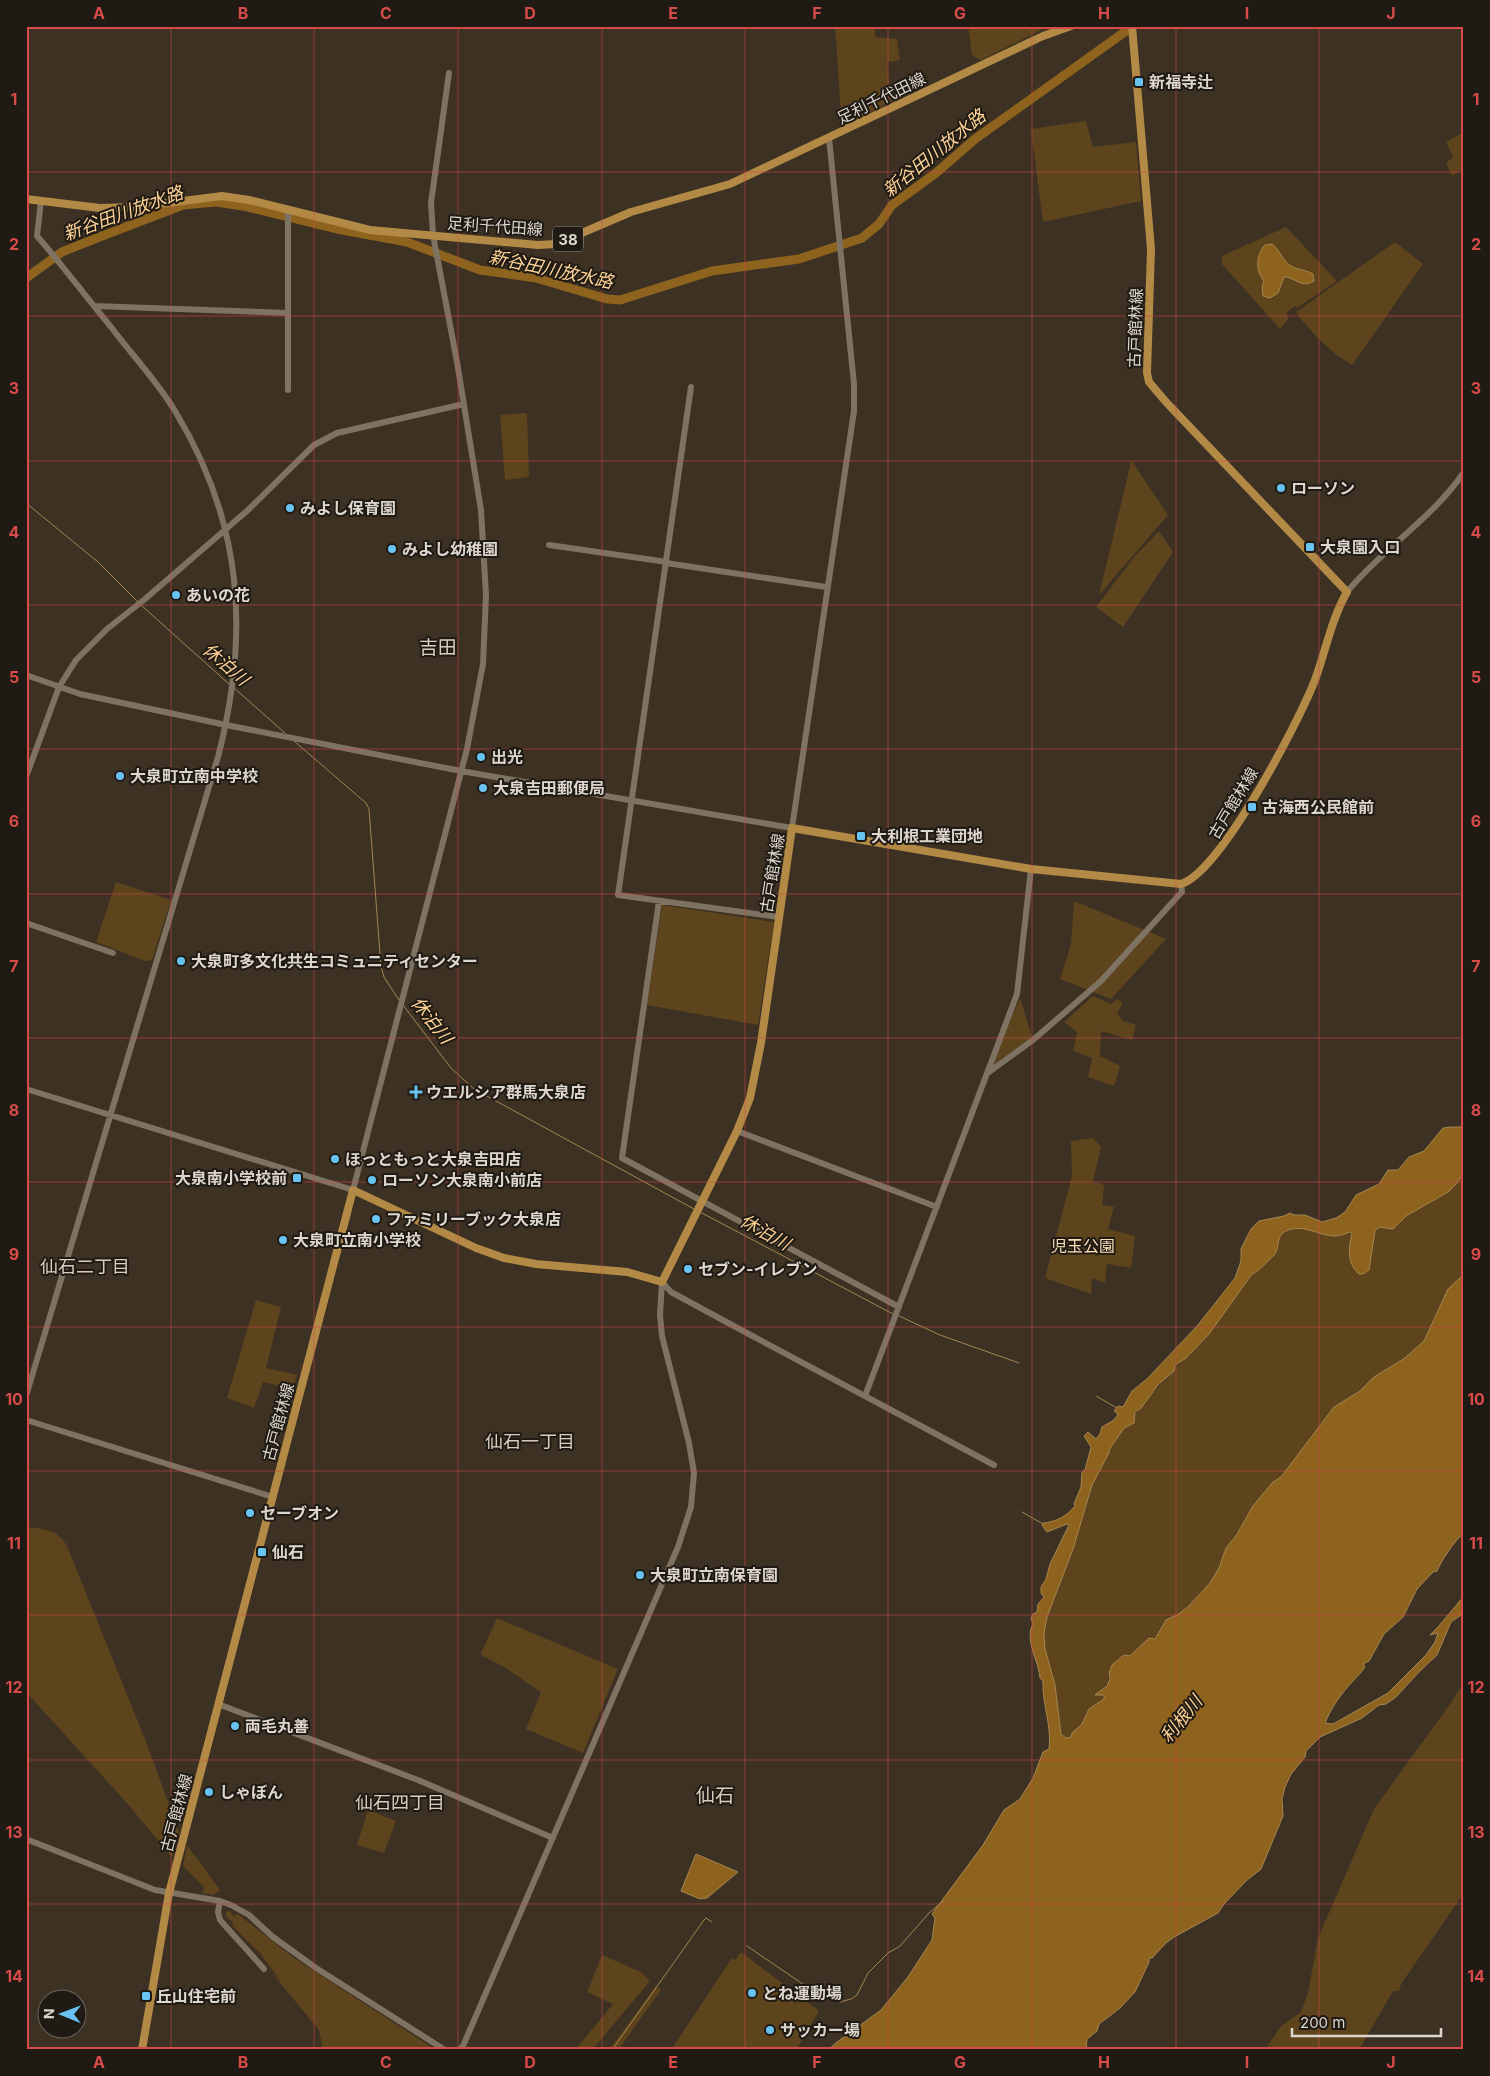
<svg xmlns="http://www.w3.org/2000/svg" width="1490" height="2076" font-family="Inter,'Noto Sans JP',sans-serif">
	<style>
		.green { fill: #5e441c }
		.water { fill: #8d631e; stroke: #a58652 }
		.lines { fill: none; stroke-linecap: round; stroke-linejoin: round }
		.stream { stroke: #a58652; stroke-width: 1 }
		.river { stroke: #8d631e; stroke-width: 9 }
		.minor { stroke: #7e7362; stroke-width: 6 }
		.major { stroke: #b28945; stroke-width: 8 }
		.grid { fill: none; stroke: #d74b49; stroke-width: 1; stroke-opacity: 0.55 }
		.poi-dot { fill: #69c3f1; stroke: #1f1a14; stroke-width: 2 }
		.labels { text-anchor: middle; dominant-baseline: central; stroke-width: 4; stroke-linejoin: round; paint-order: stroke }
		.shield { fill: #1f1a14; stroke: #a49e96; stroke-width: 1 }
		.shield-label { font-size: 15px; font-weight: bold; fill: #ddd6cd }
		.poi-label { font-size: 16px; font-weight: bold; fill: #ddd6cd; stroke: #1f1a14; text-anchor: start }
		.street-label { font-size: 16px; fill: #ddd6cd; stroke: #1f1a14 }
		.park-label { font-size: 16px; fill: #fcdfb7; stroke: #1f1a14 }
		.water-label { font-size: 18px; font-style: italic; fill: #fed295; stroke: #1f1a14 }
		.neighbourhood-label { font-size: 18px; fill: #dacdbb; stroke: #1f1a14 }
		.quarter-label { font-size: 19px; fill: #dacdbb; stroke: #1f1a14 }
		.neatline { fill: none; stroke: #d74b49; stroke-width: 2 }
		.grid-label { font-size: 16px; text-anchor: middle; font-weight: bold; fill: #d74b49 }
	</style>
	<rect width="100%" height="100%" fill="#3c3123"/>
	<path class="green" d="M835,26H875V37L897,39L900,60L887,62L891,101L842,129Z
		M968,26H1040L1041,30L981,60L972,55Z
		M1086,121L1093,147L1136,142L1141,201L1043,222L1031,129Z
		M1464,132V168L1452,176L1446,163L1453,157L1446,142Z
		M1286,227L1337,281L1297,308L1295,306L1286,313L1289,318L1280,329L1222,264V256Z
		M1395,242L1423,264L1352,365C1330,352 1311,333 1296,312Z
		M527,413L529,477L505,480L500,415Z
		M1131,460L1168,515L1099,595L1127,479Z
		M1159,531L1173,552L1123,627L1096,607L1135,556Z
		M116,882L171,900L152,960L145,961L96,942Z
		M1074,901L1166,939L1111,999L1060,979L1071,944Z
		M662,905L774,922L758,1025L647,1005Z
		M1093,996L1111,1004L1117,999L1123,1003L1117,1013L1123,1021L1136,1025L1132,1040L1101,1031L1100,1056L1120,1066L1114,1086L1088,1077L1092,1058L1073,1051L1077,1032L1064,1022Z
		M1020,998L1032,1037L990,1067Z
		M1093,1138L1101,1147L1093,1182L1104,1185L1102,1205L1114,1207L1108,1229L1135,1236L1131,1268L1107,1264L1105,1283L1092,1278L1091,1294L1045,1278L1072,1176L1071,1141Z
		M1464,1171V1271L1462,1276L1448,1289L1424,1341L1405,1358L1374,1377L1360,1391L1334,1407L1281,1477L1273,1482L1253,1506L1236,1536L1226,1548L1219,1568L1210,1583L1188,1607L1177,1615L1166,1620L1155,1639L1149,1638L1130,1656L1124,1655C1120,1659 1114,1662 1112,1667C1106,1675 1112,1683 1102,1689L1104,1699L1089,1709L1082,1724L1073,1733L1071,1737L1066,1738L1061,1734L1055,1685L1045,1649L1044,1633L1047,1617L1073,1549L1092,1485L1109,1454V1450C1127,1423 1145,1400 1168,1377C1172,1373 1173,1368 1177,1365C1188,1354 1200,1345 1209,1333C1217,1324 1222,1314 1229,1304C1236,1294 1246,1286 1252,1274C1258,1272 1271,1259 1274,1254C1280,1246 1276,1235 1286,1231C1307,1221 1327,1241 1350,1231L1352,1233L1349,1257L1369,1270L1375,1231L1379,1227H1396L1406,1216L1448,1192L1458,1182Z
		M256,1300L281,1307L266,1368L297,1375L293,1389L263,1382L254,1408L227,1398Z
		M26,1527C44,1529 58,1529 67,1546L145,1739L179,1832L172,1857L126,1802L26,1692Z
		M497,1618L618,1669L583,1753L526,1729L541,1692L504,1667L481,1655V1653Z
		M1464,1682V1893L1401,1984L1399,1991H1393L1359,2050H1265L1281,2026L1301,2012L1308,1993L1318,1938L1374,1809L1450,1704Z
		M368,1810L396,1821L384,1853L357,1845Z
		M187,1845L220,1890L213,1895L202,1893L204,1887L183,1866Z
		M227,1911H230L233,1916L238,1914L294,1958L436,2050H323L319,2030L267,1967L282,1983L260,1953L232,1926L234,1924L225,1915Z
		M741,1952L819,2011L796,2050H671L732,1958L735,1960Z
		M602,1955L641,1972L650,1981L592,2050H575L613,2004L587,1992Z
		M656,1986L661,1990L618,2050H609Z"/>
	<path class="water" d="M1272,244C1279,249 1281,257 1287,263C1294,270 1305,269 1313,274L1314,281C1302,289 1295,277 1284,277L1278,293L1270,298L1263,296L1262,286L1264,281C1255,270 1256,255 1265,245Z
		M1451,1127H1464V1171L1458,1182L1448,1192L1406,1216L1393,1229L1379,1227L1375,1231L1369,1270L1363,1274H1359C1346,1262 1349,1248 1352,1233L1350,1232C1346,1233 1341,1236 1335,1236C1318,1236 1304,1223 1286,1231C1276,1235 1280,1246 1275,1254C1270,1259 1258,1272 1252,1274L1209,1334L1186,1358L1175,1365L1174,1371L1158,1385L1141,1408L1135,1412L1134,1423L1124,1428L1109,1450V1453L1092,1485L1073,1549L1047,1617L1044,1633L1045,1649L1055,1685L1061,1734L1066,1738L1071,1737L1072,1733L1082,1724L1089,1709L1104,1699V1695H1095L1107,1686L1110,1679L1109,1673L1112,1665L1124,1655L1130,1656L1149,1638L1155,1639L1166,1620L1177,1615L1188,1607L1210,1583L1219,1568L1226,1548L1236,1536L1253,1506L1273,1482L1281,1477L1334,1407L1360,1391L1374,1377L1405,1358L1424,1341L1448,1289L1462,1276L1464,1271V1533C1455,1540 1441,1561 1437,1571L1433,1572L1417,1589L1403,1617L1384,1634L1369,1661L1363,1664L1365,1666C1362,1673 1357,1676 1352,1682C1341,1694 1331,1708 1325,1723L1333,1724L1388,1693L1426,1655L1435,1642L1438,1633L1430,1635L1438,1627L1464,1596V1613L1451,1622L1437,1655L1419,1672L1396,1697L1386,1704L1379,1705L1362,1718L1320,1737L1306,1751L1305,1757L1291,1774L1285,1787L1282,1799L1283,1816L1261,1869L1246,1881L1224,1904L1218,1913L1174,1937L1166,1943L1152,1958H1149V1962L1135,1992L1120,2008L1099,2024L1097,2031L1087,2039L1086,2050H828L837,2042L881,2010L908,1977L932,1940L935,1918L932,1914L983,1845L1004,1810L1020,1799L1033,1778L1043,1752L1049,1749C1052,1726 1042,1704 1043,1681L1040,1678C1039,1662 1024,1639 1033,1624L1031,1618L1033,1614L1037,1612L1038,1604L1044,1597L1041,1593V1587L1046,1579L1050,1564L1069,1525L1067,1524L1047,1532L1042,1525L1043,1523C1056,1522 1067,1516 1075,1506L1074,1504L1081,1487L1082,1472L1085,1470L1091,1447L1084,1436L1088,1432L1096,1439L1100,1434L1102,1427C1108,1423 1115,1421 1118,1414L1114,1411L1118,1406L1123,1407L1132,1391L1147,1379L1198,1325L1235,1278L1241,1261V1249L1251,1229L1259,1221L1284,1216L1290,1213L1294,1215H1305L1322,1222L1336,1218L1345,1212L1356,1195L1379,1184L1388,1170H1398L1409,1157L1424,1151L1443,1128Z
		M696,1854L738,1872L707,1898L700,1899L681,1891Z"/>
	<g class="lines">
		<path class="stream" d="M26,503L98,562L138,602
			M141,605L229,684
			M234,688L285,733
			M294,741L366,803L369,809L381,967L384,977L399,1000
			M403,1005L451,1068L474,1089L694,1209
			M700,1212L893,1314
			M897,1315L940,1335L1019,1363
			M1096,1396L1117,1408
			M1022,1512L1043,1524
			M747,1946L810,1989L840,2002L851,1999L857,1995L868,1973L888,1953L900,1946L929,1913L943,1901
			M612,2050L704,1920L706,1918L712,1922"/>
		<path class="river" d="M26,278L62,252L97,238L183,205L216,202L243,206L337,229L407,242L480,270L536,278L607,299L620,300L712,271L799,259L862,238L879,224L892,205L936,173L975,139L1133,26"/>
		<path class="minor" d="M94,306L288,313
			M691,387L618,895L779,917
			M288,390V210
			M549,545L667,562
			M666,563L826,587
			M1347,592C1383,548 1432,519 1464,472
			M26,675L80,694L226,725L461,771L792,828L854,411V384L829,138
			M26,777L59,687L76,660L107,629L145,599L248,510L314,445L337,433L464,404
			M659,901L622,1158L899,1307
			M26,923L113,953
			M989,1072L1033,1040L1101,981L1179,895L1182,892L1181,884
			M26,1089L353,1190L467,749L483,664L486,595L481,510L457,362L433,235L431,203L449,73
			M737,1131L937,1207
			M662,1282L671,1292L732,1325L994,1465
			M26,1396L218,757C250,633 243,523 175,411C157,381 132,355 111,327C86,297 63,266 37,236L41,201
			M865,1396L1017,994L1031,869
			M26,1420L273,1497
			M218,1704L418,1780L553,1838
			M26,1839L155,1890L220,1901L231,1905L249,1915L273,1937L316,1968L445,2050
			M220,1901L218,1912L220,1920L264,1969
			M459,2050L463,2046L678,1547L691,1507L694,1473L689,1443L662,1336L660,1315L662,1282"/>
		<path class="major" d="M26,199L100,208L136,207L222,196L249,200L370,230L538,245L556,244L631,212L730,184L1043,36L1071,26
			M142,2050L169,1893L353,1190L476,1248L504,1258L536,1264L627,1272L662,1282L737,1131L750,1098L761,1043L792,828L1031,869L1181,884C1221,872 1299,721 1315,680C1326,650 1331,620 1347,592L1166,402L1149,382L1147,373L1151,249L1132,26"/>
	</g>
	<path class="grid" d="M171,26V2050M314,26V2050M458,26V2050M602,26V2050M745,26V2050M888,26V2050M1032,26V2050M1176,26V2050M1319,26V2050M26,172H1464M26,316H1464M26,461H1464M26,605H1464M26,749H1464M26,894H1464M26,1038H1464M26,1182H1464M26,1327H1464M26,1471H1464M26,1615H1464M26,1760H1464M26,1904H1464"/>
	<g class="poi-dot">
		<rect x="1134" y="77" width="10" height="10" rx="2.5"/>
		<circle cx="1281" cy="488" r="5"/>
		<circle cx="290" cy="508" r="5"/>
		<rect x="1305" y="542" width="10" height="10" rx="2.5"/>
		<circle cx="392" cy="549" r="5"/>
		<circle cx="176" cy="595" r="5"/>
		<circle cx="481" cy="757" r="5"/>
		<circle cx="120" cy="776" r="5"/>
		<circle cx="483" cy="788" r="5"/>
		<rect x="1247" y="802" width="10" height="10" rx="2.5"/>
		<rect x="856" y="831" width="10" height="10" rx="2.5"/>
		<circle cx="181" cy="961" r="5"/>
		<path d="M413.5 1084.5h5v5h5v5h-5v5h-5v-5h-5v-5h5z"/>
		<circle cx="335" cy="1159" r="5"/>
		<rect x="292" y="1173" width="10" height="10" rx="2.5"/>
		<circle cx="372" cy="1180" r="5"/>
		<circle cx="376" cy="1219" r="5"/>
		<circle cx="283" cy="1240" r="5"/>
		<circle cx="688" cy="1269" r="5"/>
		<circle cx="250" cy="1513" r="5"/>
		<rect x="257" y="1547" width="10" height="10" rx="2.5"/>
		<circle cx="640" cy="1575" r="5"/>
		<circle cx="235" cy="1726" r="5"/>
		<circle cx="209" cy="1792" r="5"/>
		<circle cx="752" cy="1993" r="5"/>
		<rect x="141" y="1991" width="10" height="10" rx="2.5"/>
		<circle cx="770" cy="2030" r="5"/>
	</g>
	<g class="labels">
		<rect class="shield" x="553" y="226.5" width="30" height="25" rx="4"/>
		<g class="shield-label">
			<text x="568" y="239">38</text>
		</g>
		<g class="poi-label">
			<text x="1149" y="82">新福寺辻</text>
			<text x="1291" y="488">ローソン</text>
			<text x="300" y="508">みよし保育園</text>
			<text x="1320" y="547">大泉園入口</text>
			<text x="402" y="549">みよし幼稚園</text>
			<text x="186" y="595">あいの花</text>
			<text x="491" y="757">出光</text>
			<text x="130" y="776">大泉町立南中学校</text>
			<text x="493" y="788">大泉吉田郵便局</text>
			<text x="1262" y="807">古海西公民館前</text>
			<text x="871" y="836">大利根工業団地</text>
			<text x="191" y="961">大泉町多文化共生コミュニティセンター</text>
			<text x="426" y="1092">ウエルシア群馬大泉店</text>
			<text x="345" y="1159">ほっともっと大泉吉田店</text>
			<text x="287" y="1178" text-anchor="end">大泉南小学校前</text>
			<text x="382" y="1180">ローソン大泉南小前店</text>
			<text x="386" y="1219">ファミリーブック大泉店</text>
			<text x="293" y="1240">大泉町立南小学校</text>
			<text x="698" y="1269">セブン-イレブン</text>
			<text x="260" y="1513">セーブオン</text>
			<text x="272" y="1552">仙石</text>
			<text x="650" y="1575">大泉町立南保育園</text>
			<text x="245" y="1726">両毛丸善</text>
			<text x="219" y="1792">しゃぼん</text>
			<text x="762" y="1993">とね運動場</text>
			<text x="156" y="1996">丘山住宅前</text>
			<text x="780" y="2030">サッカー場</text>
		</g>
		<g class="street-label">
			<text transform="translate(881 98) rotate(-26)">足利千代田線</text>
			<text transform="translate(495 226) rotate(4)">足利千代田線</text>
			<text transform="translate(1135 328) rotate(-88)">古戸館林線</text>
			<text transform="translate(1233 803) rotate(-59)">古戸館林線</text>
			<text transform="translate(772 873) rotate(-81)">古戸館林線</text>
			<text transform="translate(278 1422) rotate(-75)">古戸館林線</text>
			<text transform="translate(176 1813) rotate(-75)">古戸館林線</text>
		</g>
		<g class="park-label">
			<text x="1083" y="1246">児玉公園</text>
		</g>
		<g class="water-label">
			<text transform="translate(934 153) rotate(-39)">新谷田川放水路</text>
			<text transform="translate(123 213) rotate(-20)">新谷田川放水路</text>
			<text transform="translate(551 269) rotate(12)">新谷田川放水路</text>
			<text transform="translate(226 664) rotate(41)">休泊川</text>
			<text transform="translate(432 1020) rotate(52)">休泊川</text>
			<text transform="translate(765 1232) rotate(29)">休泊川</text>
			<text transform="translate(1181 1719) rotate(-51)">利根川</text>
		</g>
		<g class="neighbourhood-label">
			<text x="85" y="1266">仙石二丁目</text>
			<text x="530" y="1441">仙石一丁目</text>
			<text x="400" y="1802">仙石四丁目</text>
		</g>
		<g class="quarter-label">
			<text x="438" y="647">吉田</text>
			<text x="715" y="1795">仙石</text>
		</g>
	</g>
	<rect width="1490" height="2076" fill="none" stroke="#1f1a14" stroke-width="55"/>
	<g transform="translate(62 2014) rotate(271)"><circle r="24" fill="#1f1a14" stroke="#6b655e"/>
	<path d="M0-4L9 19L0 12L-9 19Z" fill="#69c3f1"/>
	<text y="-8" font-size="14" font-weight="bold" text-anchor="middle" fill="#ddd6cd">N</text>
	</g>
	<path d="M1292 2028v8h149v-8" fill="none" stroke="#ddd6cd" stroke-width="2.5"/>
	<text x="1300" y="2028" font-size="15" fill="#ddd6cd" stroke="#1f1a14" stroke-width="4" paint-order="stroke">200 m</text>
	<rect x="28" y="28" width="1434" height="2020" class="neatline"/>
	<g class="grid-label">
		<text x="99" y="19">A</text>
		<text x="243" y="19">B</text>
		<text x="386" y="19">C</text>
		<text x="530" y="19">D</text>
		<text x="673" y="19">E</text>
		<text x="817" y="19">F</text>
		<text x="960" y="19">G</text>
		<text x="1104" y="19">H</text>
		<text x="1247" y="19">I</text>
		<text x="1391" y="19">J</text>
		<text x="14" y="105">1</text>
		<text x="1476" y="105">1</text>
		<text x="14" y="250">2</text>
		<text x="1476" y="250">2</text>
		<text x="14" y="394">3</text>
		<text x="1476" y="394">3</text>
		<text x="14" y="538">4</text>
		<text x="1476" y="538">4</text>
		<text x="14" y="683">5</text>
		<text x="1476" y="683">5</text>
		<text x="14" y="827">6</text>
		<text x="1476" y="827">6</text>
		<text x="14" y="972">7</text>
		<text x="1476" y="972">7</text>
		<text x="14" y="1116">8</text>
		<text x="1476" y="1116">8</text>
		<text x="14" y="1260">9</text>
		<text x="1476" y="1260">9</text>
		<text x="14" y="1405">10</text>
		<text x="1476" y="1405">10</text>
		<text x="14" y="1549">11</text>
		<text x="1476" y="1549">11</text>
		<text x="14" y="1693">12</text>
		<text x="1476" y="1693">12</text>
		<text x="14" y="1838">13</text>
		<text x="1476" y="1838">13</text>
		<text x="14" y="1982">14</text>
		<text x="1476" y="1982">14</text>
		<text x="99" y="2068">A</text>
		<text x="243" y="2068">B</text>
		<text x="386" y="2068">C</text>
		<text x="530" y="2068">D</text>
		<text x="673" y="2068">E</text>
		<text x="817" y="2068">F</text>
		<text x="960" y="2068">G</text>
		<text x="1104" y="2068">H</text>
		<text x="1247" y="2068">I</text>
		<text x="1391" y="2068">J</text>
	</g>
</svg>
